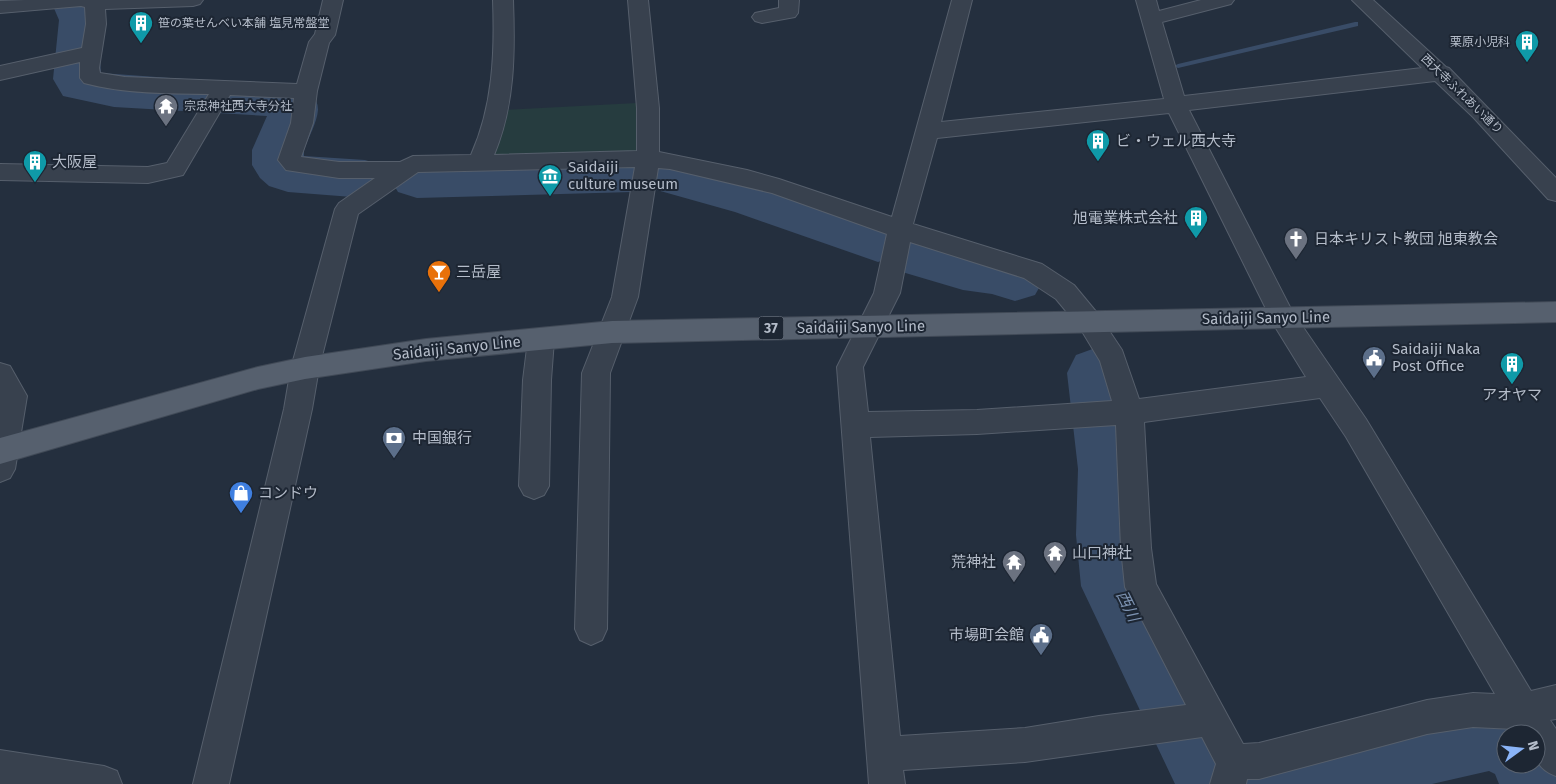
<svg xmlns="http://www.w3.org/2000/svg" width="1556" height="784" font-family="'Fira Sans','Noto Sans JP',sans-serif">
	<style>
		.green { fill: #263c3f }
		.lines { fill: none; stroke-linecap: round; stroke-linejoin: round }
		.stream { fill: #394c67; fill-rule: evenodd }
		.river { fill: #394c67; fill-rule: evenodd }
		.minor-casing { stroke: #565f6c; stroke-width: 2 }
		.major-casing { stroke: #414a57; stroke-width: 2 }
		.minor { fill: #38414e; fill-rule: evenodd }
		.major { fill: #56606e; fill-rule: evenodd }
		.labels { text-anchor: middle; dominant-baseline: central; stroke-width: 4; stroke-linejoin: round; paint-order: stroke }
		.far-poi-label { font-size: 12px; fill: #b4bcc9; stroke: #1d2633; text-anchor: start }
		.far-street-label { font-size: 12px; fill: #b4bcc9; stroke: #1d2633 }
		.shield { fill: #1d2633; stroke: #878f9c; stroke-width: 1 }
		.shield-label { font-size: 14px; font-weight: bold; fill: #b4bcc9 }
		.poi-label { font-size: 15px; fill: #b4bcc9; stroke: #1d2633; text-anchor: start }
		.street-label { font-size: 15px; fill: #b4bcc9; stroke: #1d2633 }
		.water-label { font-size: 16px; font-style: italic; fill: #7c92b1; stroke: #1d2633 }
	</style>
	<rect width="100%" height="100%" fill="#242f3e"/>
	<path class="green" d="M637,103L636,152L490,156L504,110Z"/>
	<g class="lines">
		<path class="stream" d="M1355,22H1358V26L1178,68L1174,66L1178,64Z"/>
		<path class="river" d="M57,0H93C107,21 104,29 102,53L100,57L101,73L212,81L221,83L227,82C249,83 319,76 318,110C317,123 308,138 304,150V156L365,160L384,166L391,178L398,166L417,160L632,154L651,161L665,156L765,181L898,226L903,236L912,233L963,246L994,250L1035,263L1044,279L1035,295L1015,301L992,294L963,290L892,269L887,259L878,262L735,212L646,187L632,192L417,198L398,192L391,180L384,192L365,198L288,192L269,186L260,178L252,165V150L267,116L114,107L63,96L53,79L59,20L53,6Z
			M1098,347L1120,355L1129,373L1144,469L1146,535L1152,579L1242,749L1257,755L1258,759L1259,755L1288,744L1448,701L1489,693L1534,711L1541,728L1556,734V784H1499L1495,774L1489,771L1432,784H1175L1081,586L1076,535L1078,469L1067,373L1076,355ZM1506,734H1536V764H1506Z"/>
		<g class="minor-casing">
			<path id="minor" d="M25,0H203L200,4L193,6L105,9L106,24L99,68L100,73L125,77L297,84L309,42L315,34L323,0H343L335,35L329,43L317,91L313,123L301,157L339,162H400L413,156L471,155C493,106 495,53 493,0H513C515,53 515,105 494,155L637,151V108L628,0H648L659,108V152L747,170L779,179L892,217L952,0H972L941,122L1164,99L1136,0H1156L1159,11L1201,0H1234L1231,4L1162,22L1184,96L1422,68L1352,0H1373L1446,67L1449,68L1556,178V201L1548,199L1473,117L1435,81L1189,110L1292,311L1366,419L1531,691L1556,685V719L1550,720L1556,729V776C1533,767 1536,756 1536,734H1519L1515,729L1473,727L1427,734L1259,779H1247L1246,784H1210L1216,764L1202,737L1025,762L903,770L905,784H869L837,367L874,293L887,234L772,193L670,169L658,168L638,297L610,373L607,629L602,640L591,645L580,640L575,629L582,373L612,297L635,167L418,172L358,214L319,368L312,409L229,784H193L284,409L291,368L335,209L339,203L375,178H339L286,170L278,160L291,123L294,98L230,95L183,175L148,183L0,180V164L148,167L167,163L209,94C167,93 124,94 84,83L80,78V62L0,80V66L82,48L86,24L85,7L81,6L0,13V1ZM1169,113L1274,325L1306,377L1139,399L1122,350L1098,314L1074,285L1042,264L913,224L937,138ZM910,242L1024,278L1056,299L1080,328L1100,361L1112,401L977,410L868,412L863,367L900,293ZM1320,398L1346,437L1495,694L1473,693L1427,700L1259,743L1243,744L1156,584L1151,548L1144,422ZM1116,425L1121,548L1125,587L1186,705L1099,716L1025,728L900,736L870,437L977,434Z
				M779,0H799L798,13L795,17L762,23L755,21L752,17L755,13L779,8Z
				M541,329L550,332L554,340L551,380L549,486L544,495L534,499L524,495L519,486L523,380L528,340L532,332Z
				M0,363L10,366L27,396L15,469L10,478L0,482Z
				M0,750L104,766L117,771L122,784H0Z"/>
		</g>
		<g class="major-casing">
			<path id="major" d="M1556,302V322L612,343L426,361L305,379L258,389L0,464V438L258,367L305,357L426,339L612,321Z"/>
		</g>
		<use href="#minor" class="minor"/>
		<use href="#major" class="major"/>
	</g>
	<defs>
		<g id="building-pin" transform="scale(1.25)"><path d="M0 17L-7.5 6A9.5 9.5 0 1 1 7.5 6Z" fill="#0f9aa8" stroke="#1d2633"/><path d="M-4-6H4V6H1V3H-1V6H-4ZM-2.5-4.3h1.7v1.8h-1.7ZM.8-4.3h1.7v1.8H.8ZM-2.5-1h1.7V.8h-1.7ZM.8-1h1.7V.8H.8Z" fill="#fff"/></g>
		<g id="temple-pin" transform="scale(1.25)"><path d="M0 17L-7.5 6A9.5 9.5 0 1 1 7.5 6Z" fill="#6b7280" stroke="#1d2633"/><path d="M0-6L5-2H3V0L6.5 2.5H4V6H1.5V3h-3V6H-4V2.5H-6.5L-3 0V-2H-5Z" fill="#fff"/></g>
		<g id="museum-pin" transform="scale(1.25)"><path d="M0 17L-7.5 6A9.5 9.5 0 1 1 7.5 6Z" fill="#0f9aa8" stroke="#1d2633"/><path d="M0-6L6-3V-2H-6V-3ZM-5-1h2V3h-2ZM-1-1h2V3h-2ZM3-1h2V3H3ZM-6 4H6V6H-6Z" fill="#fff"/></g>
		<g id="church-pin" transform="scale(1.25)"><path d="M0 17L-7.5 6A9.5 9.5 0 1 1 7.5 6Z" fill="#6b7280" stroke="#1d2633"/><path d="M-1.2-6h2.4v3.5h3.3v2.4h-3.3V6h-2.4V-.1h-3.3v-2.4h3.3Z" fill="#fff"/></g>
		<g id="bar-pin" transform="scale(1.25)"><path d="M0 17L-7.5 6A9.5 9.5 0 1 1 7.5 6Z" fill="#e8710a" stroke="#1d2633"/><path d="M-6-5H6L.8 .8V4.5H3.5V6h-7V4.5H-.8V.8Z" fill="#fff"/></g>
		<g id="civic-pin" transform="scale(1.25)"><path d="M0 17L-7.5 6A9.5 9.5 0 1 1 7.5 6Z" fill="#5c6f8a" stroke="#1d2633"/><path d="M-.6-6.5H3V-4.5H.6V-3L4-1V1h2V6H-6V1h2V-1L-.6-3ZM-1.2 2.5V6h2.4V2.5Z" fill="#fff"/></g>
		<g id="bank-pin" transform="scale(1.25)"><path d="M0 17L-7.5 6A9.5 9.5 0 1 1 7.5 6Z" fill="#5c6f8a" stroke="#1d2633"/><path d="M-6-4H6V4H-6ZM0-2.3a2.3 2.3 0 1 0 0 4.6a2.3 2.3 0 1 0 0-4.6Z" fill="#fff"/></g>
		<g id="shop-pin" transform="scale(1.25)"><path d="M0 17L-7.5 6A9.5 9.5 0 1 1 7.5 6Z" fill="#3f7fe0" stroke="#1d2633"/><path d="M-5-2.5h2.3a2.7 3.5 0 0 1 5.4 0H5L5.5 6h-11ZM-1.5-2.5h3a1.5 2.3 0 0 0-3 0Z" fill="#fff"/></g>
	</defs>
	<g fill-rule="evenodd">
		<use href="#building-pin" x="141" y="23"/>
		<use href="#building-pin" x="1527" y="42"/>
		<use href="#temple-pin" x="166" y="106"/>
		<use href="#building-pin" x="1098" y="141"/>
		<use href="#building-pin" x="35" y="162"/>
		<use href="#museum-pin" x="550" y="176"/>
		<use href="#building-pin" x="1196" y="218"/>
		<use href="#church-pin" x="1296" y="239"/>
		<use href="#bar-pin" x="439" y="272"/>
		<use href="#civic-pin" x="1374" y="358"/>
		<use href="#building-pin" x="1512" y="364"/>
		<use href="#bank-pin" x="394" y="438"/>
		<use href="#shop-pin" x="241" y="493"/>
		<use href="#temple-pin" x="1055" y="553"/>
		<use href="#temple-pin" x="1014" y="562"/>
		<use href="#civic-pin" x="1041" y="635"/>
	</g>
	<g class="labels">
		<g class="far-poi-label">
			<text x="158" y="23">笹の葉せんべい本舗 塩見常盤堂</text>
			<text x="1510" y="42" text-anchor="end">栗原小児科</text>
			<text x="184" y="106">宗忠神社西大寺分社</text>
		</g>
		<g class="far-street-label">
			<text transform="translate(1462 94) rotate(44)">西大寺ふれあい通り</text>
		</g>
		<rect class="shield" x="758.5" y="316.5" width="25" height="23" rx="4"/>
		<g class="shield-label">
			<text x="771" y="328">37</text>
		</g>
		<g class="poi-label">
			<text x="1116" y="141">ビ・ウェル西大寺</text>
			<text x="52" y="162">大阪屋</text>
			<text x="568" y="167">Saidaiji<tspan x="568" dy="17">culture museum</tspan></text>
			<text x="1178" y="218" text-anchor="end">旭電業株式会社</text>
			<text x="1314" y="239">日本キリスト教団 旭東教会</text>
			<text x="456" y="272">三岳屋</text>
			<text x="1392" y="349">Saidaiji Naka<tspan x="1392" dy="17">Post Office</tspan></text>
			<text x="1512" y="395" text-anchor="middle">アオヤマ</text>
			<text x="412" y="438">中国銀行</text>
			<text x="258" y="493">コンドウ</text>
			<text x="1072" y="553">山口神社</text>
			<text x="996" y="562" text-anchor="end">荒神社</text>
			<text x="1024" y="635" text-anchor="end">市場町会館</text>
		</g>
		<g class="street-label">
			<text transform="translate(1266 318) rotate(-1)">Saidaiji Sanyo Line</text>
			<text transform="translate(861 327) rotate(-1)">Saidaiji Sanyo Line</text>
			<text transform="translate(457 348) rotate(-6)">Saidaiji Sanyo Line</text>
		</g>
		<g class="water-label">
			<text transform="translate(1128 606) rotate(64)">西川</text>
		</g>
	</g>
	<g transform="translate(1521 749) rotate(75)"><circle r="24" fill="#1d2633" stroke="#59626f"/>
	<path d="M0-4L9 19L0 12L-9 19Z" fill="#8ab4f8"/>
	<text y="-8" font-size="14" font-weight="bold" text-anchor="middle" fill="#b4bcc9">N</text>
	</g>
</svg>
